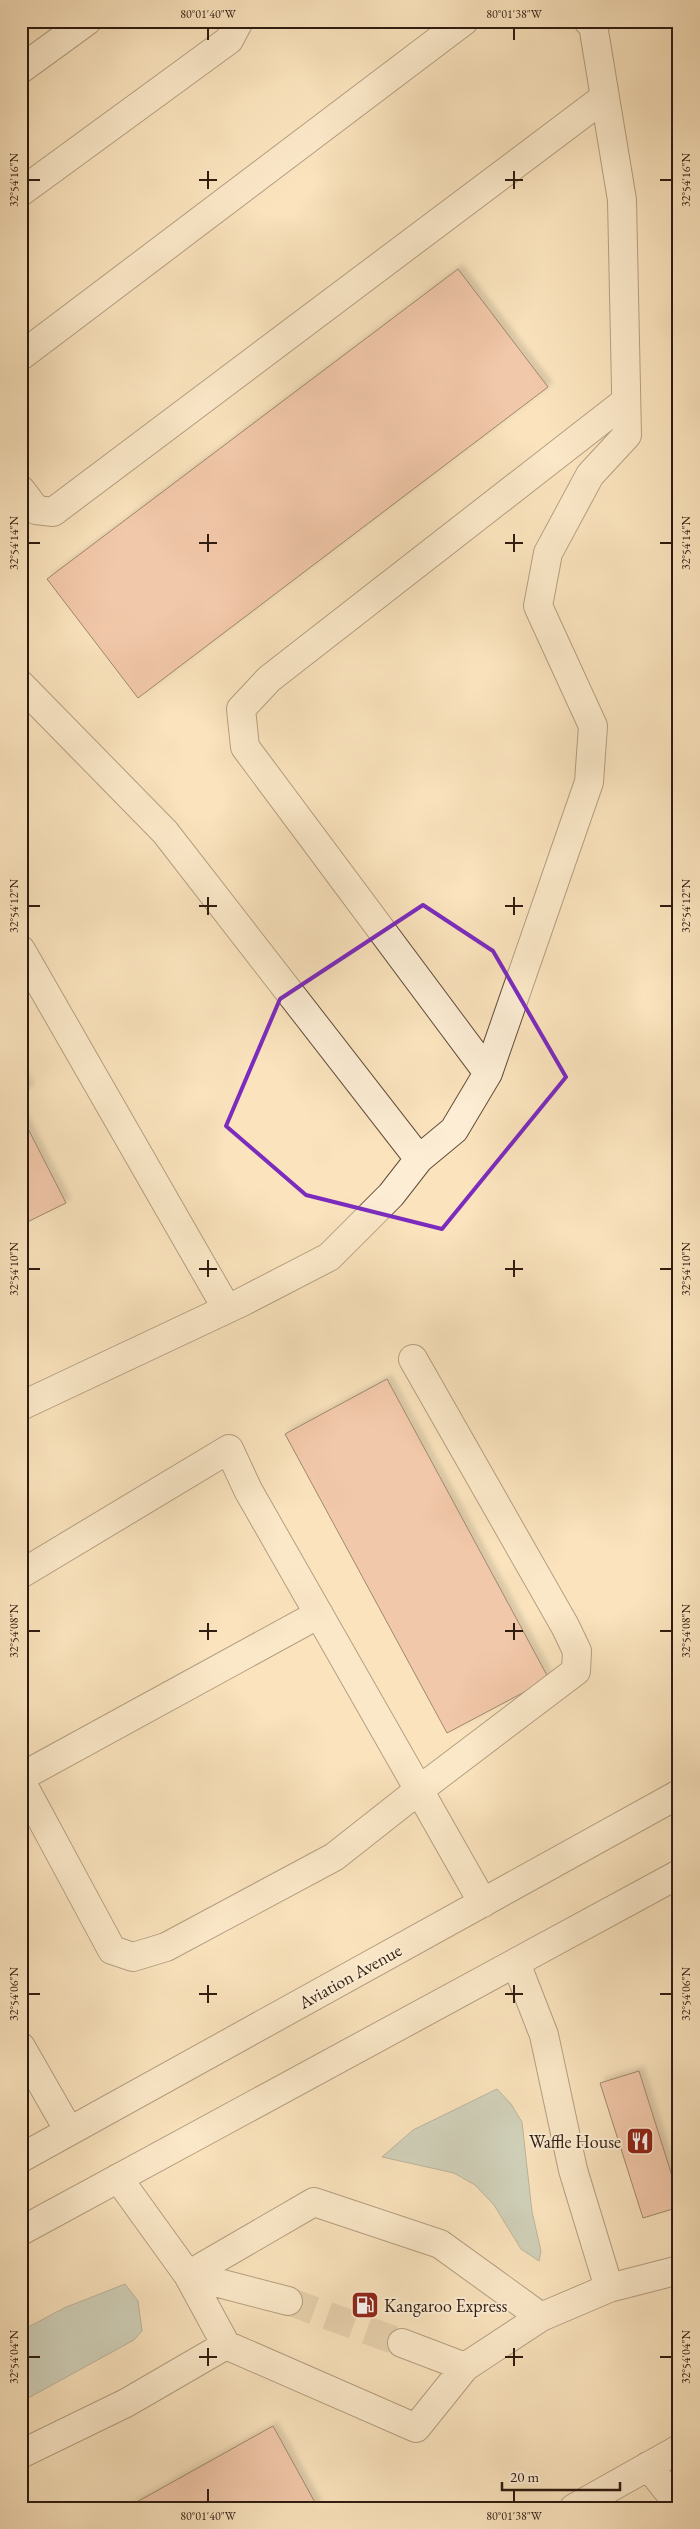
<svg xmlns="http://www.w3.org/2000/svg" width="700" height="2529" font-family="'EB Garamond',serif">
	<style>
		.water { fill: #a0bdb8; stroke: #737c75 }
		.building { fill: #e8a792; stroke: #2f1b10; filter: url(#shadow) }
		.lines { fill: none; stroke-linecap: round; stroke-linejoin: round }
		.minor-tunnel { stroke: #d1bb9a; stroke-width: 28; stroke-dasharray: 28 14; stroke-linecap: butt }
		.minor-casing { stroke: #624d3b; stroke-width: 30 }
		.minor { stroke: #fcedd4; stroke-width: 28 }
		.marked { fill: none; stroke: #7b2cbf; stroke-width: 4; stroke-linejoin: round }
		.ticks { fill: none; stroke: #2f1b10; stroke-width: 2 }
		.labels { text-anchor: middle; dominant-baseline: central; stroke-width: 4; stroke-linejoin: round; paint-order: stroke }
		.street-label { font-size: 18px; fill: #2f1b10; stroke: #fcedd4 }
		.poi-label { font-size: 18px; fill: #2f1b10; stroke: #fcedd4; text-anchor: end }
		.neatline { fill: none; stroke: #2f1b10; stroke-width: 2 }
		.ticks-label { font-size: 12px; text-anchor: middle; fill: #2f1b10 }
	</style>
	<defs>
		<filter id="shadow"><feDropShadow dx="4.5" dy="-4.5" stdDeviation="2.5" flood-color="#0004"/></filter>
	</defs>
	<rect width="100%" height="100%" fill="#fae3bd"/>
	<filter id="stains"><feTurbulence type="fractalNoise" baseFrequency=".004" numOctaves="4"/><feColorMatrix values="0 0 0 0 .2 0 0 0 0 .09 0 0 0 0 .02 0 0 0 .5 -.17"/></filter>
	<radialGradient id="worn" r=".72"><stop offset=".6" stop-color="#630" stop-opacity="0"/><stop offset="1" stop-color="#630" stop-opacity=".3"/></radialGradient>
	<path class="water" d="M497,2089L511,2104L522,2122L532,2212L541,2251L539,2261L521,2249L494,2205L475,2185L454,2173L382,2157L413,2130Z
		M125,2284L138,2301L142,2331L134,2340L21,2402V2331L64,2308Z"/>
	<path class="building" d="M458,269L548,387L138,698L47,579Z
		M21,1074L29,1089L21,1093Z
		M21,1115L66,1203L21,1225Z
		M387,1379L549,1679L447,1733L285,1434Z
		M639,2071L679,2198V2207L643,2218L600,2083Z
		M273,2426L318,2508H126Z"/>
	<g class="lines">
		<path class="minor-tunnel" d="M288,2301L402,2343"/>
		<g class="minor-casing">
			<path id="minor" d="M21,69L87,21
				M21,192L229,40L239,21
				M21,356L464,21
				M21,490L36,510L53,512L605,97
				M21,685L165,832L419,1159
				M21,950L227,1309
				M488,1073L245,747L241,709L269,679L626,401
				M21,1406L242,1302L329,1257L391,1195L419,1159L454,1130L488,1073L589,782L593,726L538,606L548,553L590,475L627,435L622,200L593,25L588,21
				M21,1574L229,1449L248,1490L419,1790L576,1671L577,1651L565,1626L413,1359
				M21,1777L319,1614
				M21,1781L112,1950L133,1957L166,1947L334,1857L419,1790L483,1903
				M516,1963L544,2035L573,2170L609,2288L679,2270
				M21,2047L69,2131
				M21,2158L679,1794
				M118,2178L188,2275L314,2202L440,2244L541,2317L609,2288
				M21,2231L679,1874
				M188,2275L288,2301
				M402,2343L465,2367
				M226,2345L416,2428L465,2367L541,2317
				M21,2454L126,2403L226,2345L188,2275
				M648,2466L679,2505
				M574,2508L679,2449"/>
		</g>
		<use href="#minor" class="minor"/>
	</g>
	<path d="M0 0H700V2529H0ZM423,905L493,951L566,1077L442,1229L306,1195L226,1126L280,999Z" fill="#fae3bd" fill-opacity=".55" fill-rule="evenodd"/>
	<path class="marked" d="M423,905L493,951L566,1077L442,1229L306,1195L226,1126L280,999Z"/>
	<path class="ticks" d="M208,28V40M514,28V40M208,171V189M514,171V189M28,180H40M199,180H217M505,180H523M660,180H672M208,534V552M514,534V552M28,543H40M199,543H217M505,543H523M660,543H672M208,897V915M514,897V915M28,906H40M199,906H217M505,906H523M660,906H672M208,1260V1277M514,1260V1277M28,1269H40M199,1269H217M505,1269H523M660,1269H672M208,1623V1640M514,1623V1640M28,1631H40M199,1631H217M505,1631H523M660,1631H672M208,1985V2003M514,1985V2003M28,1994H40M199,1994H217M505,1994H523M660,1994H672M208,2348V2366M514,2348V2366M28,2357H40M199,2357H217M505,2357H523M660,2357H672M208,2489V2502M514,2489V2502"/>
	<defs>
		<g id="restaurant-square" transform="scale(1.4375)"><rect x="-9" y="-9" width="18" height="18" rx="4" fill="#8f2418" stroke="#fcedd4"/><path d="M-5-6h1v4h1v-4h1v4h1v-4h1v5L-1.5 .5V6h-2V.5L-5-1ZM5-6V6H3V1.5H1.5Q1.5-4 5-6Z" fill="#fff"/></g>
		<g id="fuel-square" transform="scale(1.4375)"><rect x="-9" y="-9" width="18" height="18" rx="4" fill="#8f2418" stroke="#fcedd4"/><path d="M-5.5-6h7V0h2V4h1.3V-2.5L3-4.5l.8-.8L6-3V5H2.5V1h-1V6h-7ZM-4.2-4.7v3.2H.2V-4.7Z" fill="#fff"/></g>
	</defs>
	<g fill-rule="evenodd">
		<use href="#restaurant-square" x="640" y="2141"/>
		<use href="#fuel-square" x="365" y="2305"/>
	</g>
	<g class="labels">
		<g class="street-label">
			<text transform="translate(350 1976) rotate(-29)">Aviation Avenue</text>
		</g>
		<g class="poi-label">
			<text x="621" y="2141">Waffle House</text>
			<text x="384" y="2305" text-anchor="start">Kangaroo Express</text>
		</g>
	</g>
	<rect width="700" height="2529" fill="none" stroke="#fae3bd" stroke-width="55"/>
	<path d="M502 2482v8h118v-8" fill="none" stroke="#2f1b10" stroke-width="2.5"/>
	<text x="510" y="2482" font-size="15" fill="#2f1b10" stroke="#fcedd4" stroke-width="4" paint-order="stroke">20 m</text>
	<rect x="28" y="28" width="644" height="2474" class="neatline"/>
	<g class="ticks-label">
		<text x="208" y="18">80°01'40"W</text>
		<text x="514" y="18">80°01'38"W</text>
		<text transform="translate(14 180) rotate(-90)" y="4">32°54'16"N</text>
		<text transform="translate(686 180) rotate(-90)" y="4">32°54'16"N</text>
		<text transform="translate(14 543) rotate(-90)" y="4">32°54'14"N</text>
		<text transform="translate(686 543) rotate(-90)" y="4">32°54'14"N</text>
		<text transform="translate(14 906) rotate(-90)" y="4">32°54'12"N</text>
		<text transform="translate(686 906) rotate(-90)" y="4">32°54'12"N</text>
		<text transform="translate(14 1269) rotate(-90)" y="4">32°54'10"N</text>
		<text transform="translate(686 1269) rotate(-90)" y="4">32°54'10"N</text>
		<text transform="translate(14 1631) rotate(-90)" y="4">32°54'08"N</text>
		<text transform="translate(686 1631) rotate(-90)" y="4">32°54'08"N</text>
		<text transform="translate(14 1994) rotate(-90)" y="4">32°54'06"N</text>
		<text transform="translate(686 1994) rotate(-90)" y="4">32°54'06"N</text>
		<text transform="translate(14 2357) rotate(-90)" y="4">32°54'04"N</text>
		<text transform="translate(686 2357) rotate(-90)" y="4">32°54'04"N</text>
		<text x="208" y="2520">80°01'40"W</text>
		<text x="514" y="2520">80°01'38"W</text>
	</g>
	<rect width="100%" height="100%" filter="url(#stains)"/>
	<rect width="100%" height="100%" fill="url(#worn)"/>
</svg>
